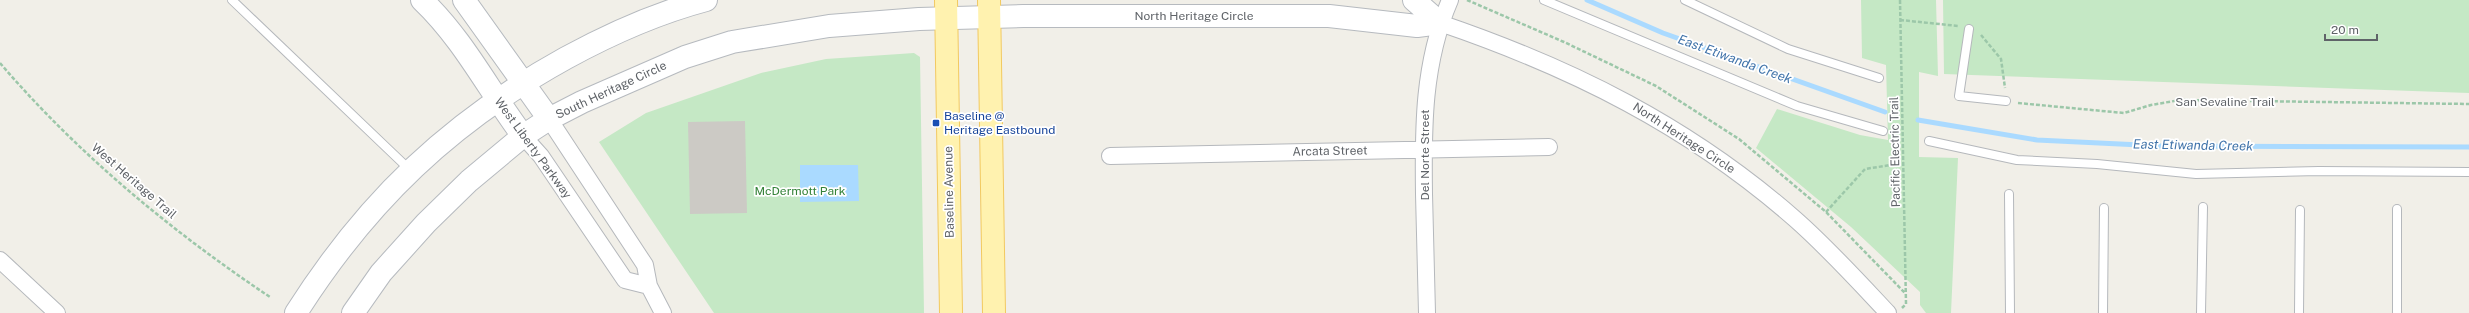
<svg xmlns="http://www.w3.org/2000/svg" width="2469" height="313" font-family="'Public Sans',sans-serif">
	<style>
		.green { fill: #c5e8c5 }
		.water { fill: #aadaff }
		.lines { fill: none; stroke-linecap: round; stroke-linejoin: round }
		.stream { stroke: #aadaff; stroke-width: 5 }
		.building { fill: #cccac5 }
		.lane-casing { stroke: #b5b8bc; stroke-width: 10 }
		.street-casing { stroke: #b5b8bc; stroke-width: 18 }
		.secondary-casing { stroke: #b6babf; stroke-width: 24 }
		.primary-casing { stroke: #f2c960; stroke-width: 24 }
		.path { stroke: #9cc7a9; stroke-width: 2.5; stroke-dasharray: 4 2; stroke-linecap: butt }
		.lane { stroke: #fff; stroke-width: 8 }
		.street { stroke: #fff; stroke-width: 16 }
		.secondary { stroke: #fff; stroke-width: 22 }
		.primary { stroke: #fff2af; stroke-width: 22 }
		.transit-dot { fill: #1a4fb4; stroke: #fff; stroke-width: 1.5 }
		.labels { text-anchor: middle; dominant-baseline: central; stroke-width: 3.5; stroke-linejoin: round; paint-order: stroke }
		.street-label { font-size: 12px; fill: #5f6368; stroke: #fff }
		.transit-label { font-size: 12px; fill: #164399; stroke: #fff; text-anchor: start }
		.park-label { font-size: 12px; fill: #348238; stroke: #fff }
		.water-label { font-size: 13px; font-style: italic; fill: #4174aa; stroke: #fff }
	</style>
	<rect width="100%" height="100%" fill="#f1efe8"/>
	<path class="green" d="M1861,0H1936L1938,76L1919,72V157L1958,158L1951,313H1926L1920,305V292L1851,227L1756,148L1777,109L1860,135L1888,140L1886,65L1862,58Z
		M1943,0H2469V93L1944,74Z
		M914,53L920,57L924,313H714L599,142L646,113L761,73L826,59Z"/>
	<path class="water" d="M800,165H858L859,201L800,202Z"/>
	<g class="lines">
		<path class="stream" d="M1587,0L1663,33L1885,112
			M1918,120L2037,140L2161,146L2469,147"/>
	</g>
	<path class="building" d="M745,121L747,213L690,214L688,122Z"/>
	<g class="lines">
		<g class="lane-casing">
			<path id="lane" d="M232,0L410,170
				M1544,0L1797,106L1883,131
				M1685,0L1788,49L1879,78
				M1969,29L1959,96L2006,101
				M1929,141L2017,160L2097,164L2196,174L2319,171L2469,172
				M2009,194L2010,313
				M2397,209V313
				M2103,313L2104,208
				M2201,313L2203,207
				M2299,313L2300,210"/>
		</g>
		<g class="street-casing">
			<path id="street" d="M1440,23C1572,68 1689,126 1795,219C1828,248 1858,281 1888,313
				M549,119L645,265L649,286L663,313
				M523,136L541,156L625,280L649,286
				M1110,156L1549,147
				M0,260L57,313
				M1427,313C1426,273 1425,234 1424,194C1423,127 1423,63 1450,0"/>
		</g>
		<g class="secondary-casing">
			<path id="secondary" d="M422,0C464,40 489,91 523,136
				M464,0L549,119
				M1414,0L1440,23
				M296,313C367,201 450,122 566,58C610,34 657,13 706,0
				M353,313L381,273L426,223L469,181L523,136L549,119L582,102L685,57L732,42L829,26L919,19L1023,16H1329L1417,26L1440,23"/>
		</g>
		<g class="primary-casing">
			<path id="primary" d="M946,0L951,313
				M989,0L994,313"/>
		</g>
		<path class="path" d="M1467,0L1564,42L1656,86L1739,139L1826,212L1905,293
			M1900,0L1906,304L1902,308
			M1900,20L1958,26
			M1981,35L2001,59L2005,88
			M0,63C78,154 171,231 270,297
			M2018,103L2124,113L2151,105L2180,100L2469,104
			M1826,212L1865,169L1904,163"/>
		<use href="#lane" class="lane"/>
		<use href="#street" class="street"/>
		<use href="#secondary" class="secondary"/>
		<use href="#primary" class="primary"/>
	</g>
	<rect class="transit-dot" x="932" y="119" width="8" height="8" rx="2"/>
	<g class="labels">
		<g class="street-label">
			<text x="1194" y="16">North Heritage Circle</text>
			<text transform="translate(611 90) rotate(-25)">South Heritage Circle</text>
			<text x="2225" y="102">San Sevaline Trail</text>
			<text transform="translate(1684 138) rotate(33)">North Heritage Circle</text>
			<text transform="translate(533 148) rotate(54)">West Liberty Parkway</text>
			<text transform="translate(1330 151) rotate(-1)">Arcata Street</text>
			<text transform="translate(1895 152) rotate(-91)">Pacific Electric Trail</text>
			<text transform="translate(1425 155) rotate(-90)">Del Norte Street</text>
			<text transform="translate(134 181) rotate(41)">West Heritage Trail</text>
			<text transform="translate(949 192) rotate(-91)">Baseline Avenue</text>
		</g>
		<g class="transit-label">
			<text x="944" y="116">Baseline @<tspan x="944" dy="14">Heritage Eastbound</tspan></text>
		</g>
		<g class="park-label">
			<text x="800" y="191">McDermott Park</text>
		</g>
		<g class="water-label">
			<text transform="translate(1735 59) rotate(20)">East Etiwanda Creek</text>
			<text transform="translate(2193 145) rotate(1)">East Etiwanda Creek</text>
		</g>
	</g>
	<path d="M2325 34v6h52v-6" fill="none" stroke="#5f6368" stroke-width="2"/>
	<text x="2331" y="34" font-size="12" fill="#5f6368" stroke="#ffffff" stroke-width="3" paint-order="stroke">20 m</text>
</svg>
